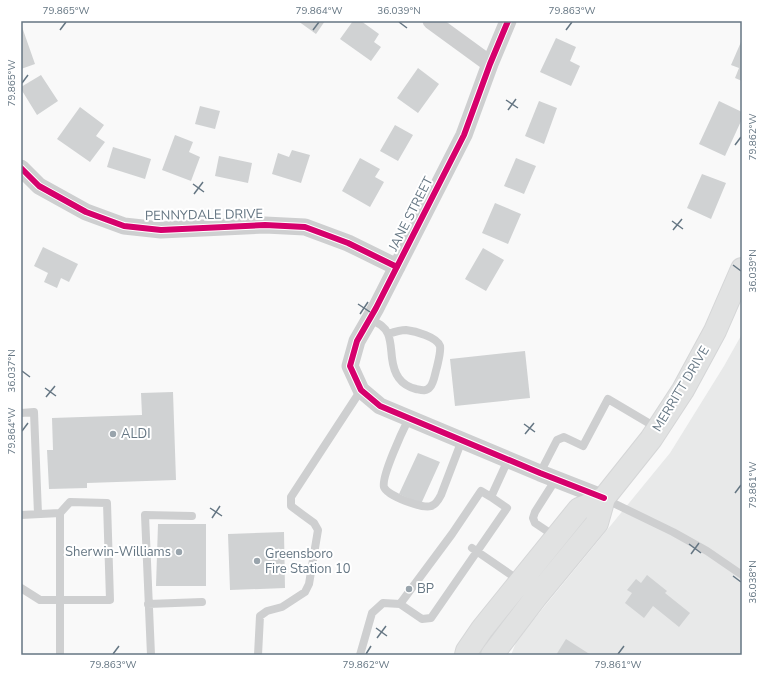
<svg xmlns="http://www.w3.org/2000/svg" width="763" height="676" font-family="'Nunito Sans',sans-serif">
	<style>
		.built { fill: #e8e9e9 }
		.building { fill: #d0d2d3 }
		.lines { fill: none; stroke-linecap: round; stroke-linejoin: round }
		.secondary-casing { stroke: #d5d6d7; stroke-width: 24 }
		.service { stroke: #cecfd0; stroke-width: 8 }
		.minor { stroke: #cecfd0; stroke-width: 17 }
		.secondary { stroke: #e1e2e2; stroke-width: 22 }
		.cycleway-casing { stroke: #fff; stroke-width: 8 }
		.cycleway { stroke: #d6006c; stroke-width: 6 }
		.ticks { fill: none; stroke: #657683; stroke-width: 1.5 }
		.poi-dot { fill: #99a4ac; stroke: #fff; stroke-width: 1.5 }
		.labels { text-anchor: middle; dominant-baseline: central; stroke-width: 4; stroke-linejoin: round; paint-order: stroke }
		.street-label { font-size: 13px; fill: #657683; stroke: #fff }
		.poi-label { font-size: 13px; fill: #657683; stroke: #fff; text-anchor: start }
		.neatline { fill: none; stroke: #657683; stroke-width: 1.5 }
		.ticks-label { font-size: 10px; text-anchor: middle; fill: #657683 }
	</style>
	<rect width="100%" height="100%" fill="#f9f9f9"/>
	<path class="built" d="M742,334V655H511L517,640L670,453L724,366Z"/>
	<path class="building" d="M298,21H325L316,34Z
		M353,21H361L379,34L374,42L381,47L371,61L340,39Z
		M21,24L35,64L21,69Z
		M556,38L576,47L570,61L580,66L571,86L540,72Z
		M741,42L742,43V81L735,78L739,68L731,65Z
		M418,68L439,84L418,113L397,98Z
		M41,75L58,101L37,115L21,89V87Z
		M539,101L557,108L544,144L525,136Z
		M719,101L742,112V119L725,156L699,144Z
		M200,106L220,111L215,129L195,124Z
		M80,107L104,125L96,136L105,142L90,162L57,139Z
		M395,125L413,135L398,161L380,151Z
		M175,135L193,142L189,152L200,157L191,181L162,170Z
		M113,147L151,159L145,179L107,167Z
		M292,150L310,155L301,183L272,174L278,153L289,157Z
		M219,156L252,163L248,183L215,176Z
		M360,158L380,169L375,177L384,182L370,207L342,191Z
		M516,158L536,166L524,194L504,186Z
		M702,174L726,183L711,219L687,208Z
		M495,203L521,214L508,244L482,233Z
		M43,247L78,264L69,282L61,278L57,288L44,282L48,273L34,266Z
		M483,248L504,260L486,291L465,279Z
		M525,351L530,398L455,406L450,359Z
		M173,392L176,480L87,483V488L49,489L47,450H53L52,418L142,415L141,393Z
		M418,453L440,462L421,504L399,494Z
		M158,524H206V586H156Z
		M284,532L285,588L230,590L228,534Z
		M647,575L667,591L665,593L690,613L679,627L653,606L644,618L625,603L632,593L627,590L636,579L641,583Z
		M566,639L591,655H556Z"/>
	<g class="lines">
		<g class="secondary-casing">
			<path id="secondary" d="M466,655L467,651L482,629L579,509L604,498
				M492,655L536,597L597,523L604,498L651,439L683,390L715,331L742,269"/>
		</g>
		<path class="service" d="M369,319C377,323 384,325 388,334C391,341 391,350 392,358C394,374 400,385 416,389C421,390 426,392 430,387C434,383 435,373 437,367C438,362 441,352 440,346C437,337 415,331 406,330C400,330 394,332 388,334
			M21,413L34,412L38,514
			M409,418C403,430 381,477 384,487C387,496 423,509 431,506C435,505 439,499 441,495L462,440
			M540,473L557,440L564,437L583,446L608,399L657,428
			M491,497L507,508L431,618L422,619L400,604L452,534L481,491L491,497L508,460
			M605,499L673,532L707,551L742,575
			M60,513V655
			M21,515L60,513L70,502L107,503L110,600H40L21,588
			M556,537L535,523L533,518L535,512L556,479
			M472,548L520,581
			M148,604L202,602
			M151,655L145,515L192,516
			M258,655L260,616L267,611L282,607L305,592L309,584L318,530L314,523L303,515L291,506V497L361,390
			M360,655L372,613L383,603L400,604"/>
		<path class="minor" d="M431,21L490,64
			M508,21L490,64L464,135L376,308L357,341L350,366L361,390L380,406L540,473L604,498
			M21,168L39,186L86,212L124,226L161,230L265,225L305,227L348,243L397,267"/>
		<use href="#secondary" class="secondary"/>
		<g class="cycleway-casing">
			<path id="cycleway" d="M508,21L490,64L464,135L376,308L357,341L350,366L361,390L380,406L540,473L604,498
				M21,168L39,186L86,212L124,226L161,230L265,225L305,227L348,243L397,267"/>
		</g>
		<use href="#cycleway" class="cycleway"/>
	</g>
	<path class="ticks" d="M399,22L407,28M60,30L66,22M313,30L319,22M566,30L572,22M22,83L28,75M506,100L518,108M508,110L516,99M735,145L741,137M193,184L204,192M194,194L203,182M672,221L683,229M673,230L682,219M733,265L741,271M358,304L370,312M360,314L368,302M22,371L30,377M45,388L56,396M46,397L55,386M524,424L535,432M22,431L28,423M525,434L534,423M735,493L741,485M210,508L222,516M212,518L220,506M689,544L701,553M691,554L699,543M733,576L741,582M376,628L387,636M377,638L386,626M113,654L119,646M366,654L371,646M618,654L624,646"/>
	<g class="poi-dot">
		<circle cx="113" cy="434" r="4"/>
		<circle cx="179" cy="552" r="4"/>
		<circle cx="257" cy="561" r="4"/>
		<circle cx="409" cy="589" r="4"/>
	</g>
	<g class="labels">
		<g class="street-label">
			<text transform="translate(411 214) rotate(-63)">JANE STREET</text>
			<text transform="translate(204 215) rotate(-1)">PENNYDALE DRIVE</text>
			<text transform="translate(681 389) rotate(-59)">MERRITT DRIVE</text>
		</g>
		<g class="poi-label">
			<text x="121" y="434">ALDI</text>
			<text x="171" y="552" text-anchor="end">Sherwin-Williams</text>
			<text x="265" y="554">Greensboro<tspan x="265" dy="15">Fire Station 10</tspan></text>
			<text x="417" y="589">BP</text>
		</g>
	</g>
	<rect width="763" height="676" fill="none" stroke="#ffffff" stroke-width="44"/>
	<rect x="22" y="22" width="719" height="632" class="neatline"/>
	<g class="ticks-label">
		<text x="66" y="14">79.865°W</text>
		<text x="319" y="14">79.864°W</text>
		<text x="399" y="14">36.039°N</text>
		<text x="572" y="14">79.863°W</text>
		<text transform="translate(11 83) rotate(-90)" y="4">79.865°W</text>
		<text transform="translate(752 137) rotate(-90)" y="4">79.862°W</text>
		<text transform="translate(752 271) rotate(-90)" y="4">36.039°N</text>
		<text transform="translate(11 371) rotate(-90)" y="4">36.037°N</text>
		<text transform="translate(11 431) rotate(-90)" y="4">79.864°W</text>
		<text transform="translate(752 485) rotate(-90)" y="4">79.861°W</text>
		<text transform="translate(752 582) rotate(-90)" y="4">36.038°N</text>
		<text x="113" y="668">79.863°W</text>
		<text x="366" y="668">79.862°W</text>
		<text x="618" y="668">79.861°W</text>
	</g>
</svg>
